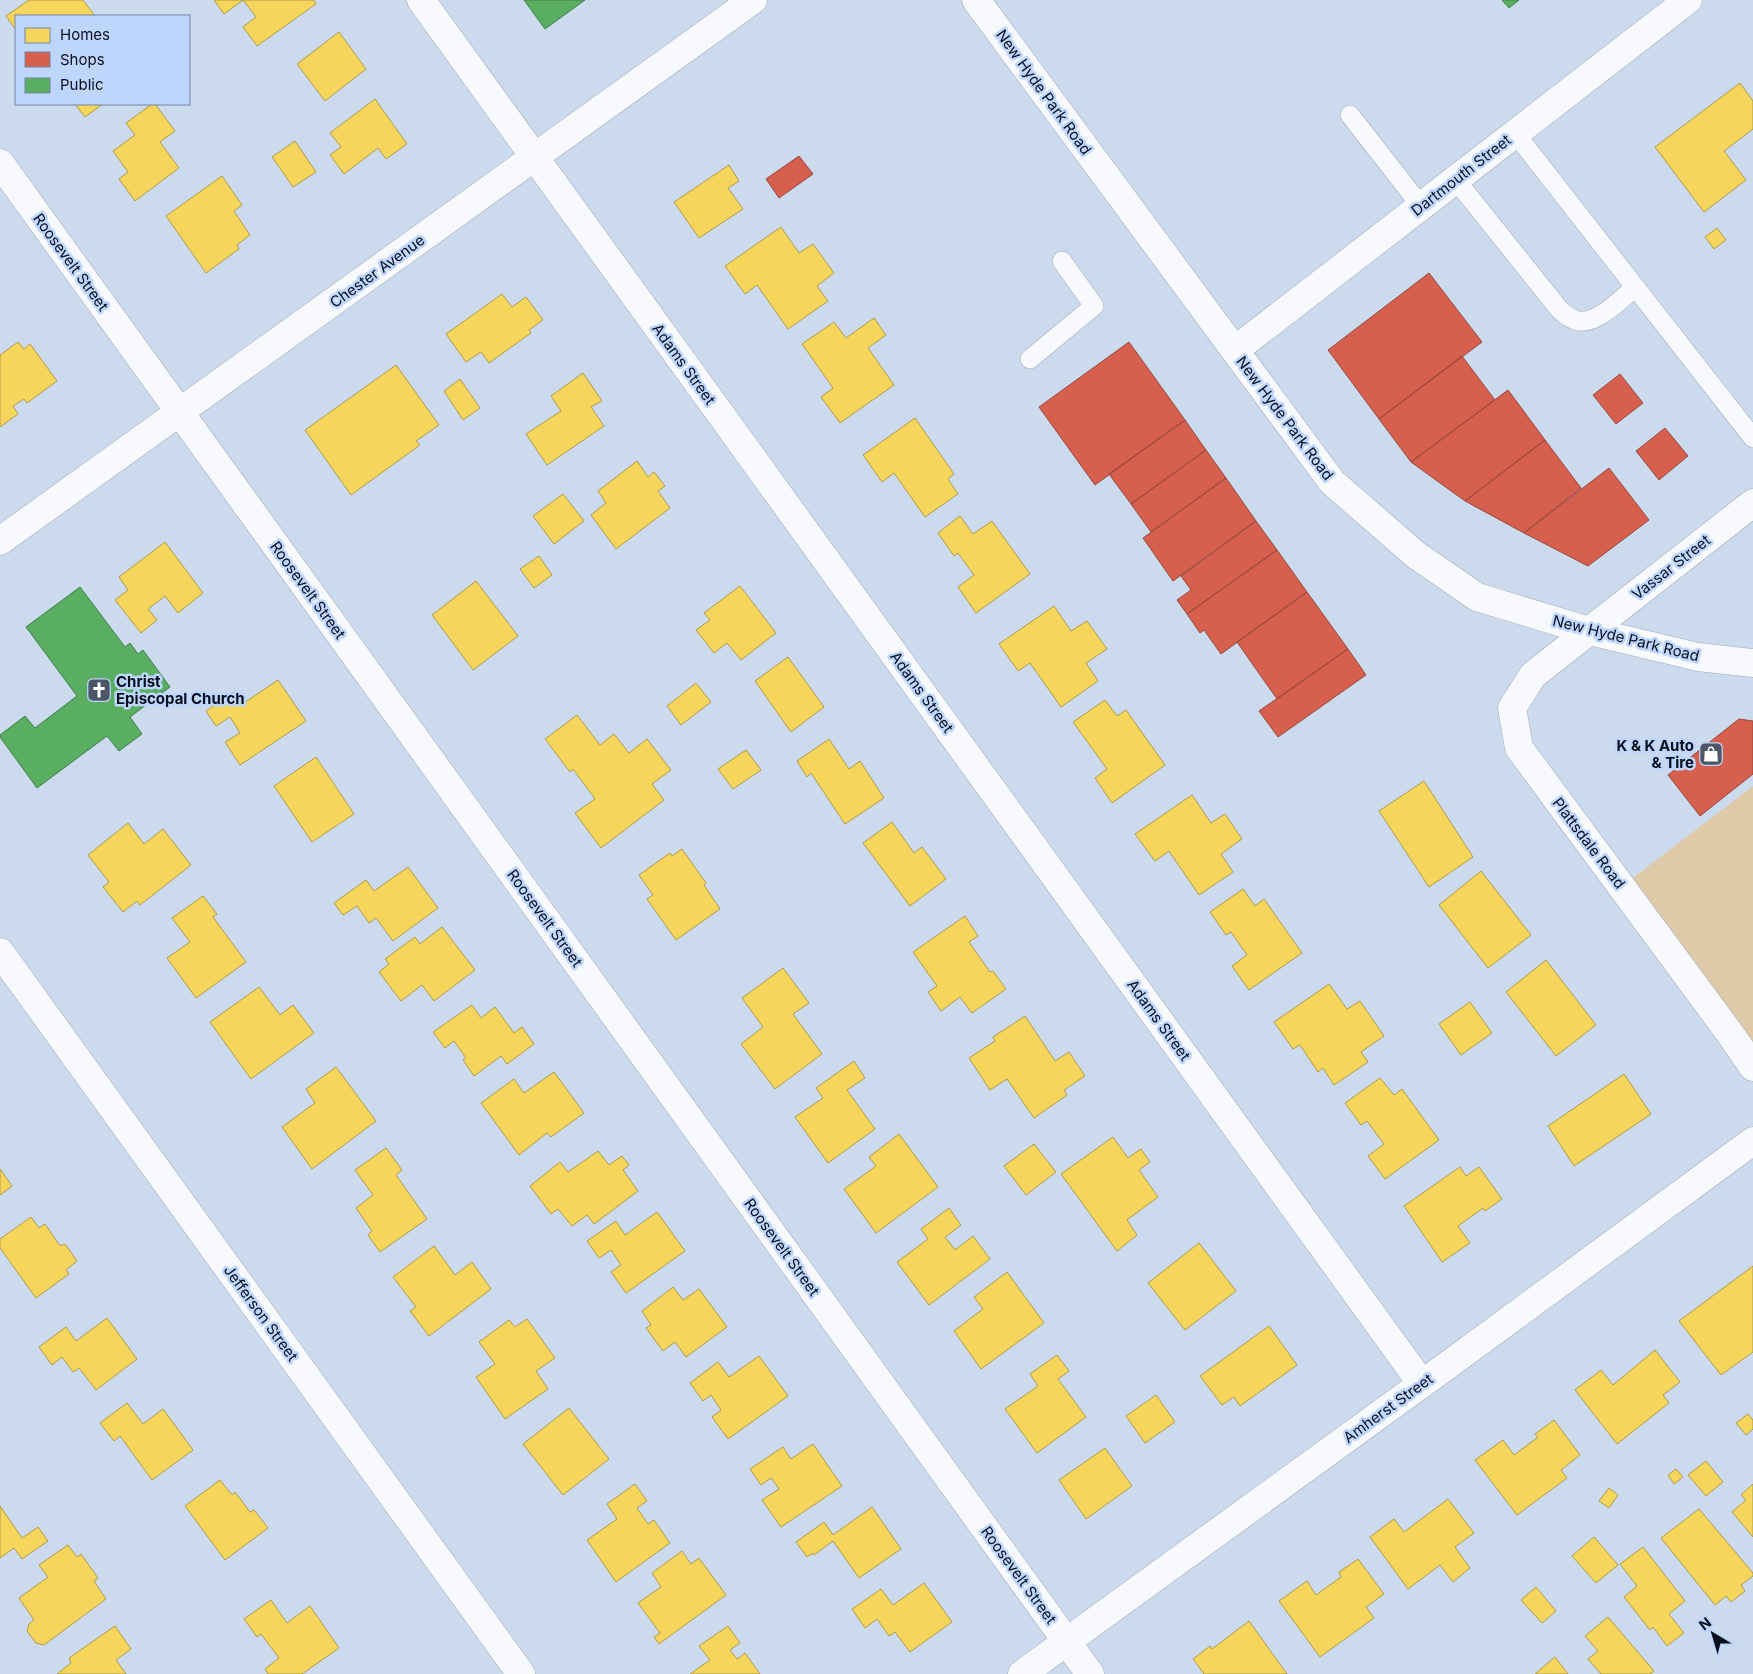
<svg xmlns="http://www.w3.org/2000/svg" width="1753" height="1674" font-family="Inter,sans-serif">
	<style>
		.green { fill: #decaa8 }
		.homes { fill: #f6d55c; stroke: #af9a49 }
		.shops { fill: #d6604d; stroke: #98483e }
		.public { fill: #5aae61; stroke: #417e4c }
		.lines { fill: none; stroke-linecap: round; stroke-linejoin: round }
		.lane-casing { stroke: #9ea8b8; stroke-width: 20 }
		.street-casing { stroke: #9ea8b8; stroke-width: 29 }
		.secondary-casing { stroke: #9ea8b8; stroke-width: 29 }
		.lane { stroke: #f7f9fc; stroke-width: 19 }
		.street { stroke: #f7f9fc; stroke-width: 28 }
		.secondary { stroke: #f7f9fc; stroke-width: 28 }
		.labels { text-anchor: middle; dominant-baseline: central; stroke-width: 5; stroke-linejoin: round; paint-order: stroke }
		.street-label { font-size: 15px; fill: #080f1c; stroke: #bed6fc }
		.poi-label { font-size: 15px; font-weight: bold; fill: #080f1c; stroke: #bed6fc; text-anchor: start }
	</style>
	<rect width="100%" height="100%" fill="#ccdaee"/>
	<path class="green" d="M1753,786V1044L1629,881Z"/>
	<path class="homes" d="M29,0H83L95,16H16V30L6,16Z
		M214,0H243L224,14Z
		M243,0H314L316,4L257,46L243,27L256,17Z
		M339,32L366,69L325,101L297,64Z
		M1740,83L1753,101V129L1724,151L1746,180L1704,212L1655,147Z
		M375,99L407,144L386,159L378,148L344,174L330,155L341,147L330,133Z
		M75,104H103L85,117Z
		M152,104H155L175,131L160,142L179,168L135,201L119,179L128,172L113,151L135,135L126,123Z
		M295,141L316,172L293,187L272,157Z
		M729,165L739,181L728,188L743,209L699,238L674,202Z
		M222,176L242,205L234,211L250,235L237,245L239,249L206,273L166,216Z
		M781,227L799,253L813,244L834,273L817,286L828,301L788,329L757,285L745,294L725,266Z
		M1717,228L1726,240L1714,249L1705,237Z
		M502,294L512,307L526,297L543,320L529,330L531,333L489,363L481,352L466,362L446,334Z
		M874,318L886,335L868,348L894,385L840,423L821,397L833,388L802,344L834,322L846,338Z
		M18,342L24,349L30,344L57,381L27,403L24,399L13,406L18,414L0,427V355Z
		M396,365L439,425L416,441L420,445L351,495L305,430Z
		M583,373L602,401L591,407L604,426L547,465L526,434L561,411L551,396Z
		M460,379L480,408L463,420L444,391Z
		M915,418L954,474L948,479L958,494L925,517L894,473L882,482L863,455Z
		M637,461L648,477L654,472L665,486L658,491L670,508L616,549L591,515L606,503L598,491Z
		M563,494L584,521L554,544L533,516Z
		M960,516L973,534L992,521L1030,574L976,613L958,587L974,575L958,553L954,556L938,533Z
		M165,542L203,593L178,613L165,596L148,609L157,620L141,633L115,600L128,590L119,577Z
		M539,556L552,575L534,588L520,569Z
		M476,581L518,636L473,670L432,615Z
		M740,586L776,633L741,660L727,643L714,653L696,630L710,620L704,613Z
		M1054,606L1071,631L1087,621L1107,649L1086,663L1098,681L1061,707L1030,663L1018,671L999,644Z
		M788,657L824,707L791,732L755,681Z
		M278,680L306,721L240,765L225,742L240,733L230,717L216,726L206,711L234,692L241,705Z
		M696,683L711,702L681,725L667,706Z
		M1105,700L1117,716L1126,710L1165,765L1112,803L1095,778L1107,769L1073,722Z
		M577,715L600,745L614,734L629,753L647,739L671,770L652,784L664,800L601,848L575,813L595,799L573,769L570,772L545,739Z
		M829,739L849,769L860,761L884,798L845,824L811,773L807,777L797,761Z
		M746,750L761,770L733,789L718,769Z
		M316,757L354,814L312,842L274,786Z
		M1424,781L1473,857L1429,887L1379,811Z
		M1192,795L1211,823L1225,814L1242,839L1221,854L1233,872L1199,895L1169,851L1155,861L1135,834Z
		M892,822L914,853L922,847L946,879L910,906L863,843Z
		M128,823L144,844L163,829L191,865L140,905L137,901L123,912L103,887L109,882L88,855Z
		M682,849L706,883L704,885L720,909L676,940L647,899L653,895L639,875L670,853L672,856Z
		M408,867L438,908L393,941L376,918L369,923L357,906L343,915L334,903L366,880L374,891Z
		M1481,871L1531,935L1488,968L1439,905Z
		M1243,889L1255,906L1264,899L1302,953L1249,990L1232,966L1247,955L1231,932L1226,935L1210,912Z
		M203,896L217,914L213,917L246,962L196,998L167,958L190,942L172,918Z
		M965,916L978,936L969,942L990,972L993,971L1006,989L972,1013L960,997L941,1011L928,992L937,986L913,952Z
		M442,927L475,970L434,1001L422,985L401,1001L379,972L389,964L385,959L415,937L420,944Z
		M1546,960L1596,1025L1556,1056L1506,992Z
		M783,968L809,1003L793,1014L822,1054L775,1089L741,1044L763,1027L742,998Z
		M1329,984L1347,1009L1360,1001L1384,1036L1361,1052L1368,1062L1334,1085L1323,1068L1318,1072L1300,1045L1293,1049L1274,1022Z
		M259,987L280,1015L293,1005L314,1033L251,1079L210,1022Z
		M1470,1002L1492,1033L1461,1055L1439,1024Z
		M472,1005L481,1018L495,1007L514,1033L522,1027L534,1044L507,1064L501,1056L474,1076L463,1060L466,1058L454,1041L445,1048L433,1032Z
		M1025,1016L1055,1061L1069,1052L1085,1076L1064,1090L1067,1095L1034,1118L1007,1079L990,1090L969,1058L995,1041L993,1037Z
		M854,1061L865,1078L847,1090L875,1129L828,1163L795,1117L823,1098L816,1088Z
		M336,1067L376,1121L312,1169L282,1127L315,1103L306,1089Z
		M554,1072L584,1113L551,1137L547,1133L519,1155L481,1103L514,1079L524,1093Z
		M1624,1074L1651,1114L1574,1166L1548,1126Z
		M1380,1078L1394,1095L1402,1089L1439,1140L1385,1179L1368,1156L1384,1144L1367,1121L1361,1125L1345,1103Z
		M899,1134L938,1187L876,1233L844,1189L876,1166L869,1157Z
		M1113,1137L1128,1158L1141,1149L1150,1162L1139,1170L1158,1197L1127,1220L1137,1235L1117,1251L1061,1174Z
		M1034,1144L1056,1172L1026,1195L1004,1166Z
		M386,1148L402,1170L396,1175L427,1219L380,1252L368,1235L372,1231L356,1208L373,1195L355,1170Z
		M598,1151L609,1165L622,1156L629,1165L623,1170L638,1191L594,1224L587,1215L572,1226L558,1209L551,1214L530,1186L560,1162L568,1172Z
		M1460,1167L1466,1176L1479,1167L1502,1199L1485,1211L1483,1208L1458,1226L1470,1243L1442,1262L1404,1206Z
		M0,1169L12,1186L0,1195Z
		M949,1208L961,1225L945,1237L955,1250L973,1236L990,1259L929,1305L897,1262L928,1239L921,1229Z
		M657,1212L685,1251L626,1293L611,1272L621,1265L611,1250L599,1258L587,1241L616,1221L625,1235Z
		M31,1217L39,1228L45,1224L60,1246L65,1244L77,1261L66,1270L69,1274L36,1298L0,1248V1239Z
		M1199,1243L1236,1291L1185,1330L1148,1283Z
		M434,1246L455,1275L472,1262L491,1289L429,1336L410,1311L416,1307L393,1277Z
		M1753,1266V1352L1721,1375L1679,1321Z
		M1007,1272L1044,1323L981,1369L954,1331L983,1309L974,1297Z
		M673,1287L683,1300L699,1289L727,1327L686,1357L675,1342L663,1351L646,1328L651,1325L642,1311Z
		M107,1318L137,1359L96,1390L79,1368L73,1372L62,1357L52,1365L39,1347L66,1327L76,1341Z
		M527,1319L555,1358L536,1371L548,1389L505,1419L476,1377L495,1364L479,1342L509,1320L515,1327Z
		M1269,1326L1297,1365L1240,1406L1234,1397L1222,1405L1200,1376Z
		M1655,1350L1680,1382L1663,1395L1669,1403L1617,1444L1575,1390L1601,1370L1613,1385Z
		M1057,1355L1069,1371L1058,1379L1086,1417L1037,1453L1005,1409L1038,1386L1030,1374Z
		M759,1356L788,1396L728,1439L712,1417L721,1410L711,1395L703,1401L690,1383L718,1362L729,1377Z
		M1156,1395L1175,1422L1145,1443L1126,1416Z
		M127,1403L143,1424L163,1409L193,1450L152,1480L120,1436L114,1441L100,1423Z
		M569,1408L609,1459L563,1495L523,1444Z
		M1748,1414L1753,1420V1429L1746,1435L1736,1423Z
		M1554,1420L1580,1455L1561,1470L1567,1478L1517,1515L1475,1460L1503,1440L1514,1455L1538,1437L1535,1434Z
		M813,1444L842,1486L781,1527L762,1500L779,1489L771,1478L761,1485L750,1469L783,1447L791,1459Z
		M1105,1448L1132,1486L1086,1519L1059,1480Z
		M1706,1461L1723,1482L1706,1496L1688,1475Z
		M1676,1469L1683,1477L1674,1484L1668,1475Z
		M220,1480L232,1495L235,1492L250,1512L254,1510L268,1528L225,1560L185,1506Z
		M635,1484L647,1501L637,1508L648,1524L654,1520L670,1543L616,1582L587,1540L617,1519L607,1504Z
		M1753,1484V1537L1732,1512L1746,1500L1741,1495Z
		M1609,1488L1618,1495L1609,1508L1599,1501Z
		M1448,1499L1474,1533L1455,1547L1470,1568L1453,1582L1440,1565L1408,1589L1370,1537L1394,1519L1404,1532Z
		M0,1506L22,1538L38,1527L48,1541L22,1559L14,1548L0,1558Z
		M872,1507L901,1549L859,1578L833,1541L814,1555L813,1553L807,1557L796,1542L824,1522L833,1535Z
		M1699,1509L1753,1573V1576L1741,1585L1745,1591L1731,1602L1726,1596L1715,1605L1661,1538Z
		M1594,1537L1618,1565L1596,1583L1572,1556Z
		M68,1545L77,1557L81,1554L98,1578L94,1581L106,1599L44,1645L36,1643L27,1631L29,1624L34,1620L19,1598L48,1577L39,1565Z
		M1643,1547L1685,1601L1669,1614L1684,1633L1667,1646L1653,1627L1650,1630L1624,1597L1637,1586L1620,1564Z
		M682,1551L691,1564L699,1558L726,1595L659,1644L654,1637L660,1633L638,1603L661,1587L652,1573Z
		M1358,1559L1384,1594L1366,1607L1374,1618L1320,1657L1279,1601L1307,1581L1316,1595L1341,1577L1339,1572Z
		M924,1583L952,1622L910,1652L895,1632L889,1636L877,1619L865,1628L852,1609L881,1589L893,1605Z
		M1536,1587L1556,1611L1542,1623L1521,1600Z
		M271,1600L287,1623L310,1606L339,1648L302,1674H268L265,1669L279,1658L261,1634L257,1637L244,1619Z
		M1608,1617L1654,1671L1650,1674H1601L1588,1659L1598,1651L1585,1636Z
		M1249,1621L1287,1674H1204L1193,1659L1210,1646L1212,1649Z
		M115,1626L131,1649L116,1660L126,1674H57L71,1663L69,1658Z
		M728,1626L740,1643L730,1650L737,1659L745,1653L760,1674H690L710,1660L699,1646Z
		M1555,1657L1568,1674H1535Z"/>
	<path class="shops" d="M799,156L813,174L779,198L766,179Z
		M1429,273L1482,342L1379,419L1328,350Z
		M1129,342L1185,420L1095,485L1039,407Z
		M1462,356L1495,400L1411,462L1379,419Z
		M1620,374L1643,403L1616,424L1593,395Z
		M1508,390L1545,440L1465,501L1411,462Z
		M1185,420L1206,450L1131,504L1109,474Z
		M1665,428L1688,456L1659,480L1636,451Z
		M1545,440L1581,488L1524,533L1465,501Z
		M1206,450L1226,478L1151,532L1131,504Z
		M1609,468L1649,520L1588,566L1524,533Z
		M1226,478L1256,521L1173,581L1143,538Z
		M1256,521L1277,550L1187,614L1177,600L1191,590L1181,576Z
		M1277,550L1307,592L1221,654L1204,630L1200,633L1187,614Z
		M1307,592L1348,649L1277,699L1237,642Z
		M1348,649L1366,675L1278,737L1259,711Z
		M1739,719L1753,721V774L1700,816L1668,775Z"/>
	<path class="public" d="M524,0H585L545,29Z
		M1502,0H1519L1509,8Z
		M80,587L125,647L130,643L138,654L143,650L170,687L130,717L142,734L119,751L107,736L37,788L0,737V735L25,716L35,728L77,696L26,627Z"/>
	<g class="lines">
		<g class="lane-casing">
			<path id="lane" d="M1350,115L1421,206
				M1515,133L1753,438
				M1455,179L1559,309C1565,314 1571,320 1579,321C1598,324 1622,298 1635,287
				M1030,359L1094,306L1062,261"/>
		</g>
		<g class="street-casing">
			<path id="street" d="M421,0L1422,1384
				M0,163L1090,1674
				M1235,350L1688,0
				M1753,503L1533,675L1512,708L1519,748L1731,1035L1753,1067
				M0,541L753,0
				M0,952L521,1674
				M1022,1674L1452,1362L1753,1141"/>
		</g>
		<g class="secondary-casing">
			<path id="secondary" d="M976,0L1332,482L1416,555L1477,597L1589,631L1698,657L1753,663"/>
		</g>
		<use href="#lane" class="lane"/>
		<use href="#street" class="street"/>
		<use href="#secondary" class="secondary"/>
	</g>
	<defs>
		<g id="church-square" transform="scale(1.25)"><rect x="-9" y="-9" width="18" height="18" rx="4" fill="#4d5666" stroke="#bed6fc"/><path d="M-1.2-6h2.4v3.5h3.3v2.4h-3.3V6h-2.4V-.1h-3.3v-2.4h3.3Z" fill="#fff"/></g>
		<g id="shop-square" transform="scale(1.25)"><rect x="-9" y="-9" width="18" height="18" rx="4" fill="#4d5666" stroke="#bed6fc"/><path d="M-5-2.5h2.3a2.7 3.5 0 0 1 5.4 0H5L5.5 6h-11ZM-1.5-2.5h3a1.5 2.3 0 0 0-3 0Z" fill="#fff"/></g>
	</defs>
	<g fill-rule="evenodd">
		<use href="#church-square" x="99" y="690"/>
		<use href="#shop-square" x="1711" y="754"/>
	</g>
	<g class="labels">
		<g class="street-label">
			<text transform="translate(1044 92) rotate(54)">New Hyde Park Road</text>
			<text transform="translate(1461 175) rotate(-38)">Dartmouth Street</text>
			<text transform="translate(71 262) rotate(54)">Roosevelt Street</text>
			<text transform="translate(377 271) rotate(-36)">Chester Avenue</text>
			<text transform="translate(684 364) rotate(54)">Adams Street</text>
			<text transform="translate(1285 418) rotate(53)">New Hyde Park Road</text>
			<text transform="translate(1671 567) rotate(-38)">Vassar Street</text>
			<text transform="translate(308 590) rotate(54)">Roosevelt Street</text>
			<text transform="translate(1626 638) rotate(14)">New Hyde Park Road</text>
			<text transform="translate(922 692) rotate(54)">Adams Street</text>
			<text transform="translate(1589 843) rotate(53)">Plattsdale Road</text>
			<text transform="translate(545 918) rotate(54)">Roosevelt Street</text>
			<text transform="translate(1159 1020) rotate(54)">Adams Street</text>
			<text transform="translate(782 1247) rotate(54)">Roosevelt Street</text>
			<text transform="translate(261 1313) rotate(54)">Jefferson Street</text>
			<text transform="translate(1388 1408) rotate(-36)">Amherst Street</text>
			<text transform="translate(1019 1575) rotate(54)">Roosevelt Street</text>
		</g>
		<g class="poi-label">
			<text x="116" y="681">Christ<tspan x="116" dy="17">Episcopal Church</tspan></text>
			<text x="1694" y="745" text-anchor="end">K &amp; K Auto<tspan x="1694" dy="17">&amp; Tire</tspan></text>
		</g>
	</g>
	<rect x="15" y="15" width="175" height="90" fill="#bed6fc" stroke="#7586a2"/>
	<rect x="25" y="28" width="25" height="15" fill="#f6d55c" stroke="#7586a2"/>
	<text x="60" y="40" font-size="15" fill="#080f1c">Homes</text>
	<rect x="25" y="52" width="25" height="15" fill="#d6604d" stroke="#7586a2"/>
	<text x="60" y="65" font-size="15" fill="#080f1c">Shops</text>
	<rect x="25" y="78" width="25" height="15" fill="#5aae61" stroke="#7586a2"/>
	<text x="60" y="90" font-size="15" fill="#080f1c">Public</text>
	<g transform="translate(1713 1634) rotate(322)" stroke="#bed6fc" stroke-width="4" paint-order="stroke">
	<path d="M0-4L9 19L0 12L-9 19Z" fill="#080f1c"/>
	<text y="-8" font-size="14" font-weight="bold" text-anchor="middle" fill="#080f1c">N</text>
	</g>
</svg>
